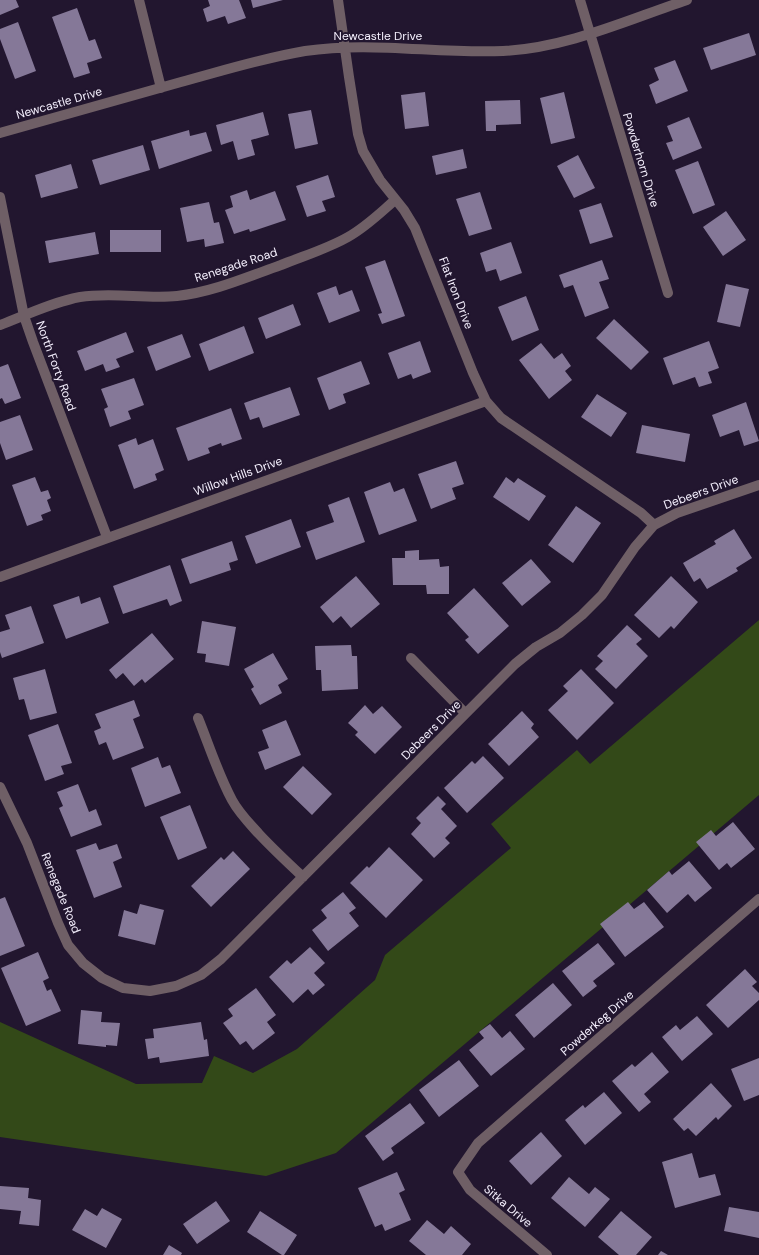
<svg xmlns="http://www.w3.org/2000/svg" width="759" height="1255" font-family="'DM Sans',sans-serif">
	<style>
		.green { fill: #334918 }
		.building { fill: #857898 }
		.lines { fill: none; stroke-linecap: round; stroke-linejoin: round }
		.minor { stroke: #6f5f66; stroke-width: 10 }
		.labels { text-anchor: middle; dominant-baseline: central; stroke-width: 4; stroke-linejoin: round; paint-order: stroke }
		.street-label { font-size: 12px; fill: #f4effd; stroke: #22162f }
	</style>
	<rect width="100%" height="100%" fill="#22162f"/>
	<path class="green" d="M759,620V795L336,1153L266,1176L0,1137V1022L136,1084L202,1083L214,1056L253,1073L297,1049L375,980L385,955L511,848L491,824L577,750L590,764Z"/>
	<path class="building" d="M0,0H16L19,7L0,15Z
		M208,0H239L246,18L228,24L225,16L207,22L203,9L210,6Z
		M251,0H283L253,8Z
		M77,8L89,41L95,39L102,58L87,63L90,73L74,78L52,17Z
		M18,22L36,71L15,79L0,39V29Z
		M749,33L756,55L711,70L703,48Z
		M675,60L688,91L656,104L649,85L659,80L654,68Z
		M425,92L429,126L405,129L401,95Z
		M564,92L575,138L551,144L540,98Z
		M520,100L521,124L496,125V131H486L485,101Z
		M311,110L318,144L295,149L288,114Z
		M263,112L269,135L251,140L255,155L238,160L233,141L221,145L216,125Z
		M689,117L702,148L673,160L666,143L673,141L667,126Z
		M189,130L190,136L206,132L212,151L159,169L151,141Z
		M143,145L150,170L100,185L92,160Z
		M463,149L467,168L436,175L432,156Z
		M578,155L595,188L574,198L557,166Z
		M698,161L715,205L693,214L675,170Z
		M71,164L78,188L41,198L35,175Z
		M328,175L335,197L322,201L326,211L307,217L296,186Z
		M247,190L250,200L275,191L286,220L250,232L249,229L234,234L225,210L233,207L230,196Z
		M480,192L492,229L469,236L456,199Z
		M209,202L214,223L219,222L224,243L205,247L204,239L187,242L180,208Z
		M601,203L613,237L590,244L579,210Z
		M726,211L746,240L723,256L703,227Z
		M110,230H161V252H110Z
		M95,232L99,254L49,263L45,241Z
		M511,242L522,273L500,281L496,269L486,272L480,253Z
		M385,260L405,316L382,324L378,314L382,313L365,267Z
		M602,260L609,279L599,282L609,308L585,317L573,285L564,288L559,275Z
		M726,284L749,289L740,327L717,322Z
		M336,286L339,295L352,290L360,311L329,323L317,293Z
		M526,296L539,330L512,341L498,307Z
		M293,304L301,325L266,339L258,318Z
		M614,319L649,352L631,370L596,338Z
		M244,326L254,353L209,371L199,344Z
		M126,332L134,352L116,359L120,367L106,372L103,364L85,371L77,351Z
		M182,334L191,357L156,371L147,347Z
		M420,341L431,372L413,379L411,374L398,379L388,353Z
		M709,341L719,368L708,372L712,383L699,387L695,377L673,385L663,358Z
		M541,343L554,359L562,353L571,366L565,371L572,380L549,399L519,360Z
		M361,361L370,384L343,394L346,403L329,410L317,378Z
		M8,364L21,398L5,404L2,398L0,399V367Z
		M134,378L144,405L128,411L131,419L110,427L104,409L108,407L101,389Z
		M290,387L300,415L263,428L259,417L250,420L244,403Z
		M597,394L627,413L611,437L581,417Z
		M746,402L759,441L744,446L739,430L720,437L712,415Z
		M231,408L242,439L222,446L221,443L208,448L210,453L188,461L176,428Z
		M20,415L33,450L6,460L0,443V422Z
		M642,425L690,434L685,462L636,453Z
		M136,438L138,445L153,439L164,470L155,474L157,480L134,489L118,445Z
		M456,461L464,484L452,488L456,499L431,509L418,474Z
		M35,477L41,492L48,490L51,498L47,500L51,511L41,515L43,520L27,526L12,485Z
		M506,477L514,483L518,478L546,496L529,521L493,497Z
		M390,482L394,492L404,488L417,521L379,535L364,492Z
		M349,497L365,542L316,560L306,532L334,522L328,505Z
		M576,506L601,523L573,563L548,545Z
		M291,519L301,547L256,564L245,536Z
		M734,529L752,558L736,568L738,571L707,589L700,578L694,582L683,563L716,544L714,541Z
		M232,541L238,560L229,563L231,570L190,584L181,559Z
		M419,550V560L439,559L440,567L449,566V594H427L426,585H393L392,558H405V551Z
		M531,559L551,582L522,606L502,583Z
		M170,565L182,601L170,606L167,599L123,614L113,586Z
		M356,576L380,604L351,628L341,616L333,623L320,607Z
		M671,576L698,602L674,629L671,626L659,638L634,615Z
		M474,588L509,626L478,654L465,640L469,637L447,613Z
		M79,596L81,604L100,597L109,623L66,639L53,605Z
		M31,606L44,643L2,658L0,652V632L10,629L5,615Z
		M202,621L236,627L229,666L205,662L206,654L197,653Z
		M627,625L642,639L636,644L648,656L616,689L595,669L603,661L597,656Z
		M152,633L174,659L145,683L142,679L134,686L123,673L116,679L109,670Z
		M351,645L352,656H357L358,689L322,691L321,670H316L315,646Z
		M273,653L288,679L278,685L282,693L260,705L251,689L254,687L244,669Z
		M45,669L57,713L30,720L24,699L19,700L13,678Z
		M581,669L614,703L577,740L548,710L568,691L563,686Z
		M134,700L140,716L133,719L144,748L113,760L106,742L99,745L94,731L101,728L95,714Z
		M365,705L373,714L382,706L402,727L375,754L355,735L358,732L348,723Z
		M522,711L534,724L531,728L539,737L509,766L488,744Z
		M286,720L301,755L265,770L258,752L269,748L262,730Z
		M58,724L72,763L61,766L64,774L45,781L28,735Z
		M483,756L504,778L467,813L444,788L472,761L475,764Z
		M158,757L162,768L170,765L181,793L145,807L131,768Z
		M303,766L332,794L312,815L283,787Z
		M78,784L89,812L96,809L102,825L71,837L59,808L63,806L57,792Z
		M438,796L446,804L441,809L457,826L445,838L450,843L434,858L411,834L421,823L416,818Z
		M190,805L207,848L178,860L160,817Z
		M733,822L755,849L731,868L727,863L719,870L696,842L711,830L716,836Z
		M96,843L99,850L117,844L122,858L113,862L122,887L94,898L76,850Z
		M389,847L423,880L386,918L350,883L367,866L369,868Z
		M233,851L250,869L211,907L191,886L221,857L224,860Z
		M689,861L712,888L695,902L688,894L667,913L647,890L669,871L672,875Z
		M343,892L356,908L349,913L359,926L328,951L312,930L327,918L321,910Z
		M5,897L25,946L0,956V899Z
		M628,902L634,909L644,902L664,927L625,957L600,924Z
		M140,904L164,910L155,945L118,936L124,910L137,914Z
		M598,943L615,964L593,981L597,986L583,997L562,971Z
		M310,947L325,963L314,973L325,985L313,995L308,989L293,1003L269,977L287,960L291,964Z
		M38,952L49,978L43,981L47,991L51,989L61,1011L26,1026L1,968Z
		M745,969L757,982L752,986L759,993V1000L728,1028L706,1005Z
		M553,983L572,1005L534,1038L515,1015Z
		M256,988L276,1015L267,1022L275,1033L253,1050L246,1041L240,1045L223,1023L233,1016L228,1009Z
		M81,1010L102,1012L101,1022L120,1023L117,1046L106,1045V1047L78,1044Z
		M697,1016L713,1034L682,1061L662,1037L676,1025L680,1030Z
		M201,1022L204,1040L207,1039L209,1056L160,1063L159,1057L148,1059L145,1039L154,1038L153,1029Z
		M490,1024L502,1038L510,1031L525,1049L491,1076L469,1050L484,1038L479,1032Z
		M652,1052L669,1072L644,1094L651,1102L639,1112L612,1081L632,1064L635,1067Z
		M759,1058V1095L744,1101L731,1069Z
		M459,1060L479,1086L439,1117L419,1090Z
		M711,1083L732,1106L718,1120L716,1117L696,1136L688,1128L684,1131L673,1119Z
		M604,1092L622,1113L585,1145L565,1120L583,1105L585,1108Z
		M410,1103L425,1123L391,1148L394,1153L383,1161L365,1136Z
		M541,1132L562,1156L531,1185L509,1161Z
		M692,1153L699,1178L715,1174L721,1195L675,1208L662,1162Z
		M397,1172L405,1190L399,1193L411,1220L385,1231L382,1224L375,1227L358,1188Z
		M569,1177L589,1194L595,1187L610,1199L585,1227L551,1198Z
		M0,1186L29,1188L28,1198L41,1200L39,1226L19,1224L21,1211L0,1209Z
		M216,1201L230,1221L197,1244L183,1224Z
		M729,1207L759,1212V1238L724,1231Z
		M102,1208L122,1219L106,1248L72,1230L85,1209L97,1216Z
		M260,1211L297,1235L284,1255H282L247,1232Z
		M621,1211L652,1237L636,1255H619L598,1237Z
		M427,1220L444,1234L451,1226L471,1244L462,1255H426L409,1241Z
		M169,1245L182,1253L181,1255H163Z
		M661,1251L668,1255H658Z"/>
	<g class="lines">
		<path class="minor" d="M139,0L161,88
			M338,0L349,77L358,134L363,151L380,180L404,210L415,228L473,373L486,401L501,418L641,513L654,525
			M580,0L668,293
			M0,133C60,116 121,99 181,82C222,71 263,58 305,51C371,41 437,54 503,51C567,48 627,20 687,0
			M0,197L24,316L33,342L107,537
			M0,325C26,315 53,302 80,297C112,292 145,299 177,296C213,292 247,277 281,265C303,256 327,249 348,237C366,227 380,213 395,200
			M0,577L486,401
			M411,658L465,713
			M198,718C209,745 218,774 232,800C239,813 249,823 259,834C273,849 288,863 303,877
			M0,787L27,843L58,923L68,945L83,963L102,978L123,988L150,991L176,986L201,975L221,959L515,664L536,647L560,633L582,615L602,595L635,547L654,525L677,513L759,485
			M547,1255L470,1190L458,1172L478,1143L759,899"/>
	</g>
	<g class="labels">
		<g class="street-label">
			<text x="378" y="36">Newcastle Drive</text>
			<text transform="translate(59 103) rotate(-16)">Newcastle Drive</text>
			<text transform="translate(641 160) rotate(73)">Powderhorn Drive</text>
			<text transform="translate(236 265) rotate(-18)">Renegade Road</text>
			<text transform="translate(456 293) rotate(69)">Flat Iron Drive</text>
			<text transform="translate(56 366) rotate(70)">North Forty Road</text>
			<text transform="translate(238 476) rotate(-20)">Willow Hills Drive</text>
			<text transform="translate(701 492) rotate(-20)">Debeers Drive</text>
			<text transform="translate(431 730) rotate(-45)">Debeers Drive</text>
			<text transform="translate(61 893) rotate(68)">Renegade Road</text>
			<text transform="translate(597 1023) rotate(-41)">Powderkeg Drive</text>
			<text transform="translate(508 1206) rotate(40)">Sitka Drive</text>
		</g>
	</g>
</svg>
